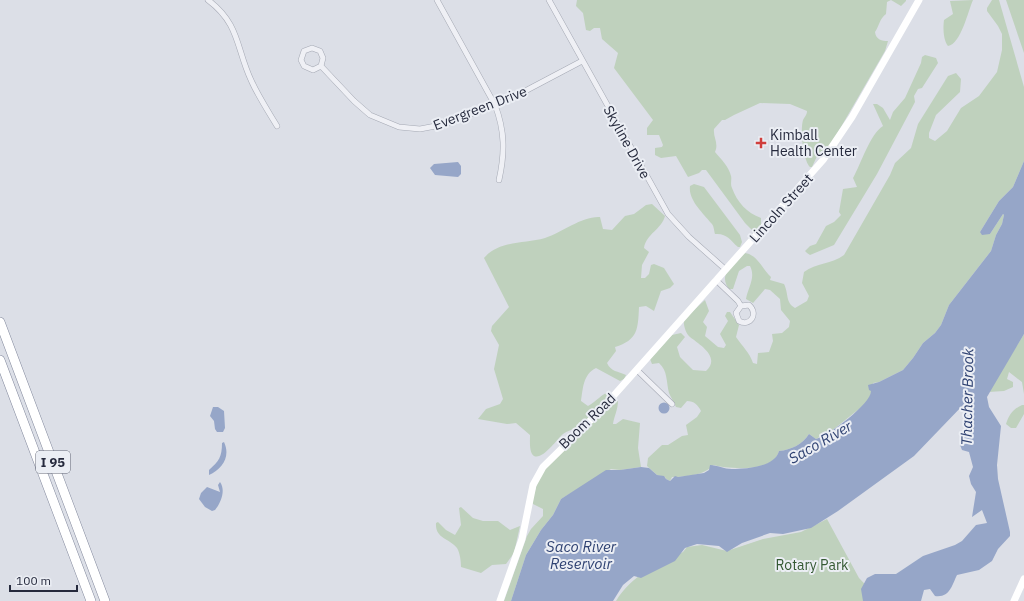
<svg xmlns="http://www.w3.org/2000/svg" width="1024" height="601" font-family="'IBM Plex Sans',sans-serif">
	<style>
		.green { fill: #bfd1bd }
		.water { fill: #96a6c8 }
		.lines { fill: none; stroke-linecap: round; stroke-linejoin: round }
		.street-casing { stroke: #a5a9b4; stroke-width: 6 }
		.highway-casing { stroke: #83899d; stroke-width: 10 }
		.street { stroke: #eff0f5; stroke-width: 5 }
		.secondary { stroke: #fff; stroke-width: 7 }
		.highway { stroke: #fff; stroke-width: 9 }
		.poi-dot { fill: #d03e3c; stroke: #ebeef4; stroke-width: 1.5 }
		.labels { text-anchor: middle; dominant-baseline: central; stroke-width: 4; stroke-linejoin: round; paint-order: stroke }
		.shield { fill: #ebeef4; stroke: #616574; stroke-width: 1 }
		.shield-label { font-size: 13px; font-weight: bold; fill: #262a3d }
		.street-label { font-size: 14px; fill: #262a3d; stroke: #ebeef4 }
		.poi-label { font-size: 14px; fill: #262a3d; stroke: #ebeef4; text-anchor: start }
		.park-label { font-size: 14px; fill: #345933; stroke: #ebeef4 }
		.water-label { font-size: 15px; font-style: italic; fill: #2f4272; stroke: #ebeef4 }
	</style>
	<rect width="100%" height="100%" fill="#dcdfe7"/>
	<path class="green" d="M577,0H906V1L901,6L891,0L887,2L886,14C880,18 879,26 875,32C876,40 882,41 888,41L885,51L834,139L829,147L818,154L812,167H810C803,160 800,130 803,120C805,116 807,115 807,111L790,104L760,103L734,115L725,120H722L714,129C713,138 719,143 715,152C721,159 729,167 731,176C732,179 730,184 732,188C737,202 747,213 761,218V225L754,232L745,223L706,170H702L699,173L688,177L676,156L661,158L655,155V148L662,147L663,145L659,135H647V128L653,120L614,68L618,53L602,39L600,28H594L590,31L586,30L583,13L576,6Z
		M973,0C968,11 961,44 948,46C943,40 943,27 944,20L953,14L950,1Z
		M992,0H999L1024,87V161L1013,187L999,201L980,232L990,234L1003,214L1004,215L1002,224L996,235L991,251L949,305L941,325L935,333L923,343L913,358L903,370L879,382L873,383L870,398L864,405L834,429L816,439L809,434C803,444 791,450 779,451C774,473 729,469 713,465C706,475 685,477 672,477L670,481L666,479L665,477L657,475L647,466L648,458L662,445H668L682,436L688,435L686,425L697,417L701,411C698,405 694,401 687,401L681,408L676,407C674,402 671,398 669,393C666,382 668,371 659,363L652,364L650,359L672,335L681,333L685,337L677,347L680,357L693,370L706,371C721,357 700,345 690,337C686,334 683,325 684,319L705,300L709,311L703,322L707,327L705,336L718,347L724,348L726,345L720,334L728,321L725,316L727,312H730L739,325L736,337C742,346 750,353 753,363L757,364L758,353L769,352L773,341L772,334L782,333L789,327L790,321L781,310L780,299L770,290L765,289L753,303L746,299C748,287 756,278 750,266H747L739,271L733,289H729C727,286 725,283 725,279C725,270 738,258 745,253C758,255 762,269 771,277L770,280L784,284C789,294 785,302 795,308L807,301L809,296L802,283L804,272C816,263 832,264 844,255L890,175L895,163L911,148L918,124L948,76L956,73L961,79L960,92L936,115L929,133V138L935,141L947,131L961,108L979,96L997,72L1002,50V34L998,26L987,11V8Z
		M1006,0H1024V53Z
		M925,55L936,58L938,63L922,88L918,89L914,96L915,102L877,174L834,245L810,255L807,253L805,251L810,246L816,244L826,226L834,222L841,215L839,212L843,189L857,187L853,178C861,164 870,134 883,126L873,104H877L883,108L890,120L893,112L905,98L921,63L922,57Z
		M694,184L704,187L740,235L742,242L740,247H738C730,240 727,233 715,234C714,231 714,225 711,223C703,213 688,200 690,186Z
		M652,204L665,216C662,229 646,234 644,248L649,252L642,265L641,278H645L649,274L651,265L654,264L664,268L674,284L670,288L661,291L654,311L646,306L639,307C638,329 638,340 615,347L616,351L607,363C611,372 618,371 626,375L624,379L620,381L596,368C583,374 583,389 581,401L588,406C596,402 602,393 610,392V394C601,405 589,419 577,427C572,430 567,431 563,434C557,439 543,460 534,456C529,453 530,441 530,435L516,423L507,424L478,419L486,409L500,404L503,399L494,369L499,345L491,331L492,326L509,307L484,258C499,240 524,244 545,238C563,232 582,216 600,217L603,229L612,230L625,216L634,214L646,205Z
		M1024,334V394L1022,382L1009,372L1007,379L1013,382V387L1004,391L988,392Z
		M614,399L618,401C618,409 614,417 613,424H616L623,419L640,423L638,448L641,467L620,470L611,469L561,499L553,515L541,530L526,555L511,601H504L527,536L531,529L543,516V509L533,504L532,501L539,477L545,469Z
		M1022,405H1024V414L1016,428H1011L1006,424C1009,415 1013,409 1022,405Z
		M461,507L473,518L483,521H498L510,530L520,526L514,553L506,564L492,565L481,573L461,567C461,561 460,553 457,548C449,538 435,539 436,523L438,522L446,530L455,535L461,525L459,508Z
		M827,519L859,578L881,601H616C632,575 656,565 683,552L687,547L702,545L727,551L763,539L801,532Z"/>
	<path class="water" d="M1024,161V334L987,397L989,407L1001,426L997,465L998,479L1010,532V536L998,549L992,561L979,570L957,575C952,585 950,598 935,596L930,589L924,590L921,601H863L861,589L867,578L875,574H896L923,556L955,545L962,541L976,525L987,523L982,510L972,517L976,492L971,484L969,476L973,467L969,452L962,450L960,445L966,433L965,421L971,407L965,403L914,456L838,511L811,528L783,534L770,533L742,543L727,552L719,546L697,544L685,548L675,561L641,578L634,576L623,585L613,601H511L526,555L541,530L553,515L561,499L606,470H620L641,467L649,468L657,475L664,476L666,479L670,481L675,476L678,477L704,473L709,470L710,465C717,465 724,469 732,469C746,469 775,467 779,451C791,450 803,444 809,434L816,439C829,435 871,404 871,391L869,390L868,385L879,382L903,370L913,358L923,343L935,333L941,325L949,305L991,251L996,235L1002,224L1004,215L1003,214L990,234L982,235L980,232L999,201L1013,187Z
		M458,162L461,166V174L458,177L435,175L430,168L434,164Z
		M658.5 408a5.5 5.5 0 1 1 11 0a5.5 5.5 0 1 1-11 0Z
		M213,407H218L224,411L225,428L223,432H217L215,429L214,421L210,416Z
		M224,442C231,457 222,469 209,475V470C219,461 222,457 222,443Z
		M220,482C226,490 221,503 215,510L212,511L205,507L199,499L201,493L207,487L220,492L218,485Z"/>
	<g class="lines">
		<g class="street-casing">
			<path id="street" d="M208,0C240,24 236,48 251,80C258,96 268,111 277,126
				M437,0L495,105C505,131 505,153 499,180
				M549,0L668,214L689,237L725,269
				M321,66L313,70L304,66L301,60L304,51L312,48L320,51L323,58L321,66L354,101L370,115L399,127L420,129L446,124L510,99L582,61
				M716,280L738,301L741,306L736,313L739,321C750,327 759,314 749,305L741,306
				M637,370L672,404"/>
		</g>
		<g class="highway-casing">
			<path id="highway" d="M0,322L105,601
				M0,360L91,601"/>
		</g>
		<use href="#street" class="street"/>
		<path class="secondary" d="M500,601L522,539L533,485L543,467L600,411L823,160L852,117L919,0
			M1014,601L1024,579"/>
		<use href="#highway" class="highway"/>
	</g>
	<path class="poi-dot" d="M759 137h4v4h4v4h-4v4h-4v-4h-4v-4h4z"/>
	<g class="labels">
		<rect class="shield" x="36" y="451" width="34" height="22" rx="3"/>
		<g class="shield-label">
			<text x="53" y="462">I 95</text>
		</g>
		<g class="street-label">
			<text transform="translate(480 108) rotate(-21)">Evergreen Drive</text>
			<text transform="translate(627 142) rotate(61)">Skyline Drive</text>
			<text transform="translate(781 208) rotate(-48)">Lincoln Street</text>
			<text transform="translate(587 421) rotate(-44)">Boom Road</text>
		</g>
		<g class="poi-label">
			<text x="770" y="135">Kimball<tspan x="770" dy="16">Health Center</tspan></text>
		</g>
		<g class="park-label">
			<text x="812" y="565">Rotary Park</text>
		</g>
		<g class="water-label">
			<text transform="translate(967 397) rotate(-89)">Thacher Brook</text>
			<text transform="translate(820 442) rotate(-30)">Saco River</text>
			<text x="581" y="546">Saco River<tspan x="581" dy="17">Reservoir</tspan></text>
		</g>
	</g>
	<path d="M10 585v6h67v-6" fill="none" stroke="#262a3d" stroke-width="2"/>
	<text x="16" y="585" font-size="12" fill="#262a3d" stroke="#ebeef4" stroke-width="3" paint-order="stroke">100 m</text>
</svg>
